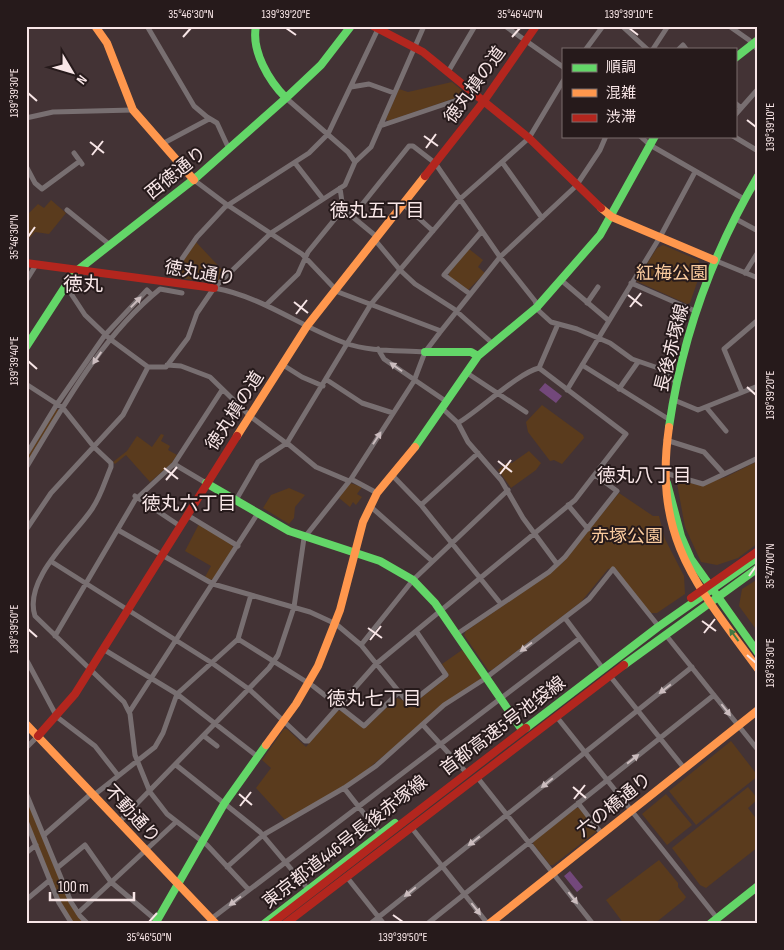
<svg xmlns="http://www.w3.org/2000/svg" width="784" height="950" font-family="'Sofia Sans Condensed','Noto Sans JP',sans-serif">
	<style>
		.green { fill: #5a3b1d }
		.water { fill: #73487b }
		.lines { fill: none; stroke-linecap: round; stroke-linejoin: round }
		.street { stroke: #786f71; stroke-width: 5 }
		.fast { stroke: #63d668; stroke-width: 8 }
		.slow { stroke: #ff974d; stroke-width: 8 }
		.jam { stroke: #b3261e; stroke-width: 8 }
		.oneway { fill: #cbbcbe }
		.oneway2 { fill: #447842 }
		.ticks { fill: none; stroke: #f8e6e7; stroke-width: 2 }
		.labels { text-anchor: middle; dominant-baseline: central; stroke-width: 4; stroke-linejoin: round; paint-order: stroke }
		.street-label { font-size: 18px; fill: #f8e6e7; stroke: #261a1b }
		.park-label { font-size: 18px; fill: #facb9e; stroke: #261a1b }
		.neighbourhood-label { font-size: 19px; fill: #f8e6e7; stroke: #261a1b }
		.quarter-label { font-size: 20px; fill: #f8e6e7; stroke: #261a1b }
		.neatline { fill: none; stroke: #f8e6e7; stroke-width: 2 }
		.ticks-label { font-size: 12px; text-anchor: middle; fill: #f8e6e7 }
	</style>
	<rect width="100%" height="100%" fill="#433335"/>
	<path class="green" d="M452,82L464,92V95L388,121L386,119L399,89L408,92Z
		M51,200L66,213L49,234L35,232L28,240L26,216L38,204L44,208Z
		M196,242L226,274L216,283L172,277Z
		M663,245L698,260L702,268L690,303L687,304L636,281L657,248Z
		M469,249L483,260L478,267L485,273L468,290L449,277V273Z
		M542,405L583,435L584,438L562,464L554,460L550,461L528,432L526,422Z
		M56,408L59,411L26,466V458Z
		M161,434L164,435L161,441L170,446L168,450L177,455L171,464L150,482L126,455L115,464L113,462L127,451L137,436L152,447Z
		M529,451L541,463L536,470L511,488L498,470L507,463H512Z
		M758,461V543L738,558L717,565L701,562L685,527L676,478L697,485L726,477Z
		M350,483L362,487L357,494L362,497L356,505L353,502L350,507L339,498Z
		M289,488L305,495L295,507L294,518L289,524L263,508L271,495Z
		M619,493L653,516H659L665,539L684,576L685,594L657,613H650L615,568L608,569L581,602L492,670H488L464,635L466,631L548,575L562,563Z
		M199,524L232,545L233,548L213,579L210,580L205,577L211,566L185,551Z
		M758,579V632L739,606L742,589Z
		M462,650L483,675L475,686L456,696L358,777L286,821L256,788L271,768L262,760L284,729H287L306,747L337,711H341L367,726L397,698L413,704L449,676L442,664Z
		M731,741L758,776L696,825L669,791Z
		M748,787L758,799L748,808L758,821V847L706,888L700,885L672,848Z
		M666,794L692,825L667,845L642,814Z
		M26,796L70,903L86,924H74L62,905L26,816Z
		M576,808H579L596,829V832L553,865H550L533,844L534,841Z
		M659,860L678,883V887L686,897L684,900L654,924H624L606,900Z"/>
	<path class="water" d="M545,383L562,396L556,403L539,390Z
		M570,871L583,887L577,892L564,876Z"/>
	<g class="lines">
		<path class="street" d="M147,26L194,106L207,117L217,123L229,149
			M505,26L563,67
			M622,26L647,49
			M729,26L749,40L758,50
			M586,49L603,26
			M653,49L668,26
			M679,49L683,45L686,49
			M448,72L475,26
			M351,87L369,84L394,93
			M286,98L348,152L355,162
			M735,103L741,108
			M735,115L758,89
			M26,118L53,112L133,110
			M380,126L475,94
			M640,136L650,145L744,199
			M733,136L758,151
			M162,144L209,119
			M74,153L82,164
			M502,162L542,218
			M295,163L323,199
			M26,166L35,183L42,189L80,161
			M194,180L226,204L302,254L338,292L441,331
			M403,204L433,231
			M343,209L377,237
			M67,210L110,245
			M352,217L409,146H413L435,163L500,257L535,301L539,311L551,322L577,329L610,343L632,359L661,369L677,383
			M734,218L758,231
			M375,240L400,270L415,284L454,309L492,343
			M714,260L758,278
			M177,266L197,237L225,207L309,153L328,134L378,29
			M745,273L758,252
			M561,280L608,320
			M26,281L36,265
			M631,283L695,311
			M66,286L85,315L110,339L148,367H166L188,338L197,313L214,288L271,233L345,185L355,162L371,147L424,26
			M214,288C261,296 301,327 345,343C370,352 399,350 425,352
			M470,294L444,275L482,231
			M587,303L598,287
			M266,305L298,274L308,252L343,209L340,188
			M378,349L384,359L447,402
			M167,365L181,366L210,377L250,416L286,443
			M283,365L302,377L323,386
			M582,365L670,420
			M467,373L526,412
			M327,380L362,403L393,413
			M26,384L63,408L94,447L111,463V467C105,481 101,496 92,509C73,537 23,579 35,616L124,702L130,714L135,755L150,792L167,814L207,845L249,890
			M619,389L638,362
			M567,390L660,237L695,172
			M742,392L724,349L758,320
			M674,400L698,410L758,386
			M706,407L726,431
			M443,409L458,423L468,442L501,480L523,518L557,564
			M458,423C480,410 518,373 539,368
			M666,440L704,452L724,474
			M287,443L316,467L349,481
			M26,455L57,404L105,335L147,290L152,295
			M174,464L206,483
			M26,468C64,405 102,336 160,289L182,293
			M665,473L703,484L758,458
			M392,475L421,505L501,604
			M351,479L377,493
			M135,496L180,526
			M236,500L258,462L287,443L371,304L460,199L529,138L563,81
			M421,505L478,453
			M568,505L588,529
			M370,506L432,561
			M187,515L238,546
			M26,530L51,493L123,415L148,367
			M118,530L213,584L310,612L336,624L361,645L409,704L446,675L416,631
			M52,562L212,663L250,690L305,741H308L376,664L575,500L626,434L539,368L558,324
			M565,618L601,666
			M457,634L549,572L565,557L617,491L595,475
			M665,634L758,750
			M55,636L135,500L174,464L222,390
			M238,639L313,686L364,726L399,692
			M361,645L413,580L508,490
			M103,649L177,694L258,757
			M26,659L57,717L95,746L117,774
			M610,676L684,768
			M130,711L258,513
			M556,716L717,918
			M423,725L464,770
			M204,736L217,746
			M26,748L38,736
			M176,765L260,832L308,889
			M477,777L593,924
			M344,788L380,834
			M26,793L71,902L80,916L88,924
			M94,795L155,747L163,733L177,694L238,639L251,595
			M578,803L602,834
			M26,821L59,903L72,924
			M119,822L269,668L278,655L294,607L304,538L351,479L414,381L425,352L441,331L500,257L576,186L600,150L606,136
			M411,827L488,924
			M44,835L92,793
			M26,853L36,845
			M227,867L263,835L344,788L376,766L444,705L483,680L589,599L613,569L656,623
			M57,868L85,845L111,882L157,921
			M346,876L384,924
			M26,900L50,880
			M78,913L176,822
			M211,919L580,638
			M370,924L692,667
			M427,924L714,695"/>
		<path class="fast" d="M256,26C251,51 269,81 286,98
			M735,58L758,40
			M26,347L74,273L198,176L286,98L321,65L351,26
			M425,352H471L478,356
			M669,427C682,337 712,254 758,176
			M415,447L478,356L537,307L600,235L655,136
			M206,483L289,531L380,561L413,580L435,603L520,727
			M667,483L681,536L691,559L758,653
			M624,665L758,568
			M526,728L658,627L758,557
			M155,924L224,804L266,745
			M264,924L395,823
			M710,924L758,886"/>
		<path class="slow" d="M95,26L107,43L133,110L194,180
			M601,208L612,217L714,260
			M669,427C653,539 696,584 758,669
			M237,436L307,326L425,176
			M26,724L216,924
			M266,745L296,704L318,666L340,610L363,522L377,493L415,447
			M489,924L758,710"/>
		<path class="jam" d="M373,26L423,52L529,138L601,208
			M425,176L484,101L536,26
			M26,263L214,288
			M691,598L758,551
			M38,736L75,694L237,436
			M271,924L526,728
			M285,924L624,665"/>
	</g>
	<defs><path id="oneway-solid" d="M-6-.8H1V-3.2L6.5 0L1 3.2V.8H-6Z" transform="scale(1.25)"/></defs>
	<g class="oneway">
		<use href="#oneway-solid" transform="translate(136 302) rotate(-46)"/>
		<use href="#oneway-solid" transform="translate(97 358) rotate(125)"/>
		<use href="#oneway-solid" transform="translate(396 367) rotate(-145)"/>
		<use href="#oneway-solid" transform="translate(377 438) rotate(-57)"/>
		<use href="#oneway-solid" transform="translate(526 647) rotate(143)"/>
		<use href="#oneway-solid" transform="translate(665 689) rotate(142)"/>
		<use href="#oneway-solid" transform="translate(726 710) rotate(52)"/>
		<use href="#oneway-solid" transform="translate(633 759) rotate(-38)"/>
		<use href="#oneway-solid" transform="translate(547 783) rotate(141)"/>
		<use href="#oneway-solid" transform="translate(474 841) rotate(142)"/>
		<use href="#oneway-solid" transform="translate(410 892) rotate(141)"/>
		<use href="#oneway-solid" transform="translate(573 898) rotate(52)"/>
		<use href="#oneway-solid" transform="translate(235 901) rotate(143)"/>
		<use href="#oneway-solid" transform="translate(476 909) rotate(52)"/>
	</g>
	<use class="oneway2" href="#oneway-solid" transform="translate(734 635) rotate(-126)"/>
	<path class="ticks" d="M286,28L296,35M629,28L638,35M183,37L191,28M512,37L520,28M28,93L37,101M747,120L756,127M424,136L438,146M90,142L104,153M426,148L436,134M92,155L103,141M28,237L35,227M628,295L642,306M294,302L308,313M630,307L641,293M296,314L307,300M28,361L37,369M747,387L756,395M498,461L512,472M164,468L178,479M500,474L511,460M166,480L177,467M749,576L756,566M702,621L716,631M368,628L382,638M28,629L37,637M704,633L715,619M370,640L381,626M747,655L756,663M573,787L586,798M239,794L252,805M574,799L585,785M240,806L251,792M393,915L403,922M149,922L157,913"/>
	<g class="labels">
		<g class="street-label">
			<text transform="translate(475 85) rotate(-54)">徳丸槙の道</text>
			<text transform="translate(176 173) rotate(-39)">西徳通り</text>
			<text transform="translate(200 273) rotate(10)">徳丸通り</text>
			<text transform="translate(672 348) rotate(-76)">長後赤塚線</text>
			<text transform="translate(235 411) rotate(-57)">徳丸槙の道</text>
			<text transform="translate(503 726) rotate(-37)">首都高速5号池袋線</text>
			<text transform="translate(614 805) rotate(-39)">六の橋通り</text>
			<text transform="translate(132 814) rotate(47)">不動通り</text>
			<text transform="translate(345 842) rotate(-38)">東京都道446号長後赤塚線</text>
		</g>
		<g class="park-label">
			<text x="672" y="273">紅梅公園</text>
			<text x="627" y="536">赤塚公園</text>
		</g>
		<g class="neighbourhood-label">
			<text x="377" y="211">徳丸五丁目</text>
			<text x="644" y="476">徳丸八丁目</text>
			<text x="189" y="504">徳丸六丁目</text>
			<text x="374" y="699">徳丸七丁目</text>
		</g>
		<g class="quarter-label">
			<text x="83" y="285">徳丸</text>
		</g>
	</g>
	<rect width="784" height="950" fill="none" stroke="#261a1b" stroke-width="55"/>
	<rect x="562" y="48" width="175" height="90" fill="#261a1b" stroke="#7a6c6d"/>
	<rect x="572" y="64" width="25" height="8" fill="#63d668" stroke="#7a6c6d"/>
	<text x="606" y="72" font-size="15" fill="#f8e6e7">順調</text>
	<rect x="572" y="89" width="25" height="8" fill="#ff974d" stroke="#7a6c6d"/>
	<text x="606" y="98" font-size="15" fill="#f8e6e7">混雑</text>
	<rect x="572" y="114" width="25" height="8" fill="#b3261e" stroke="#7a6c6d"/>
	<text x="606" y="122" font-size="15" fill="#f8e6e7">渋滞</text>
	<g transform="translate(72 72) rotate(128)" stroke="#261a1b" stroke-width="4" paint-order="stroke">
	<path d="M0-4L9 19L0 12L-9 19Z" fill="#f8e6e7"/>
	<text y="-8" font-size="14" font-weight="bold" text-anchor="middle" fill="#f8e6e7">N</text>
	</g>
	<path d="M50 892v8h84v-8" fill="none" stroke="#f8e6e7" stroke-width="2.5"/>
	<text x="58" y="892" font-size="15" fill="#f8e6e7" stroke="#261a1b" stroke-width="4" paint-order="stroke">100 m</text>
	<rect x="28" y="28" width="728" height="894" class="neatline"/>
	<g class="ticks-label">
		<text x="191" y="18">35°46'30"N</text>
		<text x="286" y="18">139°39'20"E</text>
		<text x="520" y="18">35°46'40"N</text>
		<text x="629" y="18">139°39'10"E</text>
		<text transform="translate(14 93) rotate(-90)" y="4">139°39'30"E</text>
		<text transform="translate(770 127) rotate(-90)" y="4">139°39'10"E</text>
		<text transform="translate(14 237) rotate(-90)" y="4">35°46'30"N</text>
		<text transform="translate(14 361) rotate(-90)" y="4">139°39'40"E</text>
		<text transform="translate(770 395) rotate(-90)" y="4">139°39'20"E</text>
		<text transform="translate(770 566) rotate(-90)" y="4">35°47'00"N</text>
		<text transform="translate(14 629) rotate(-90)" y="4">139°39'50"E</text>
		<text transform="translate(770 663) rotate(-90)" y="4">139°39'30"E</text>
		<text x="149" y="941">35°46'50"N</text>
		<text x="403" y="941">139°39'50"E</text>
	</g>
</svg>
